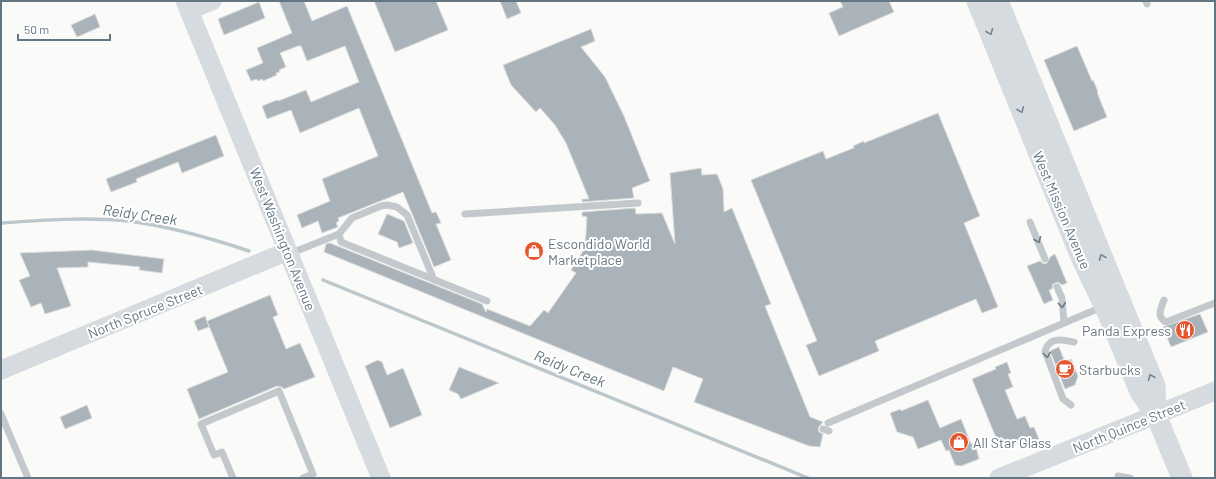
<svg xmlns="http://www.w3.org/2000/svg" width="1216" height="479" font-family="Barlow,sans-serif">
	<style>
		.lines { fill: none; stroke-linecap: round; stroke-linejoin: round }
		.stream { stroke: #bbc7cb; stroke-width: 3.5 }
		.building { fill: #aab3b9; stroke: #dcdcda }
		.lane { stroke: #c3c8cc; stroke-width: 7 }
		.secondary { stroke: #d6dbdf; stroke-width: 19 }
		.primary { stroke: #d6dbdf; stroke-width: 21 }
		.oneway { stroke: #768591 }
		.oneway2 { stroke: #6a7a87 }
		.labels { text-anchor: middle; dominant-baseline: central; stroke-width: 4; stroke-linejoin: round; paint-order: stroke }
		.street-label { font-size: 14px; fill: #657683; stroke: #fff }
		.poi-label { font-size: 14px; fill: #657683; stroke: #fff; text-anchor: start }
		.water-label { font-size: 15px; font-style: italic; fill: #60757c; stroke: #fff }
	</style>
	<rect width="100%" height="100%" fill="#fafaf8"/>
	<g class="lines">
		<path class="stream" d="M1,223C43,220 86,217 128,221C170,226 210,238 249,251
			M323,280L808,478"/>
	</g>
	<path class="building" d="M279,1H304L312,21L347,6L432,213L436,212L441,223L436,224L451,260L434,267L403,192L338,218L339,221L336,223L338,227L322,233L318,221L302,228L297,215L330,201L322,179L378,156L359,108L300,133L291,110L267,119L262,106L277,100L278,101L306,90L311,102L359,82L345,46L307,61L301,46H298L280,53L286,67L279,70L280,72L276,73L277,75L263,81L262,79L258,81L257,79L251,81L246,70L263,63L257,48L292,33Z
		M374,1H436L448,30L395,52Z
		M500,1H516L521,13L507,19Z
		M840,1H889L894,12L839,36L829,13L843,7Z
		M259,2L265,18L224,35L218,19Z
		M95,14L100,27L77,37L71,25Z
		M591,29L595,41L581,47L605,77L624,116L650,181L632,188L634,198L582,202V199H589L566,143L555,125L540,108L536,112L511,85L503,65Z
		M1077,46L1092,81L1093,80L1097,89L1098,95L1107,117L1074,131L1044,60Z
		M938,113L980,216L964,223L998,307L982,313L976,299L875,341L879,351L819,376L806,345L817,341L751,180L823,151L826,159L851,149L854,148L853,146L864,141V143Z
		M216,135L224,156L182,173L178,162L136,179L137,182L111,192L106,179Z
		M701,168L702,175L717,174L723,189L724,212L732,208L771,304L765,306L810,417L823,422L818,428L819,432L823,434L820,447L809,446L694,402L703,379L673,367L664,391L324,252L326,244L330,243L482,304L486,312L487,309L530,326L544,310L548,313L576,273L571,270L585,248L587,217L582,216V212L635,208L636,214L662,213L675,244L670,173Z
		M387,214L404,221L413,243L399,248L397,242L378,234Z
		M92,250L164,259L162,273L139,270L140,267L88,262V267L57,268L71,306L45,314L41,303L31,307L19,280L30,276L20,253Z
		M1055,254L1067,283L1062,285L1058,282L1053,284L1052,289L1049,290L1053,300L1044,304L1027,266L1040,261L1044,264L1047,263L1050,257Z
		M270,295L278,315L273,317L286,349L300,343L315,377L284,389L282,387L277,386L199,419L187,389L228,372L207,321Z
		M1200,314L1208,332L1171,347L1163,327Z
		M205,316L209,327L198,331L194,321Z
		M1059,347L1065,362L1071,359L1078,376L1075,385L1065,389L1050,351Z
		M378,360L382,362L387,375L403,368L422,415L390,428L365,366Z
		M1007,362L1011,373L1008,374L1013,387L1005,390L1017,419L1025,416L1030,428L1034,427L1039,439L1022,445L1021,442L1001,450L972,379L996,369L995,367Z
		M459,367L499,383L461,399L458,394L449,390Z
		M928,400L940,428L961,419L971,444L975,443L979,459L961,466L955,465L949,450L946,451L941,440L918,449L913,437L897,432L890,413L901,409V411Z
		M87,405L92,418L65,429L60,417Z"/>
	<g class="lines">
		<path class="lane" d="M1146,1L1147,4
			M465,214L638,203
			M1030,222L1045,259
			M289,254L339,234
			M434,280L407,215L397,207L387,205L381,206L352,218L339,234L341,242L487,301
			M1057,287L1062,298L1064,323
			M1164,300C1161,308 1156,317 1166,322L1215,303
			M1071,405L1063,399L1045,351C1050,336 1062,340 1074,342
			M1,414L28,478
			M828,423L1102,307
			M823,429L829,431
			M1118,476L1130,478
			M233,478L222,452L214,455L201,424L279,391L313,474L303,478"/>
		<path class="secondary" d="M185,1L381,478
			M189,10L212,1
			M1,370L288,251
			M999,478L1215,391"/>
		<path class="primary" d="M977,1L1081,257L1109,316L1140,392L1156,415L1182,478
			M998,1L1155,386L1156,415"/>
	</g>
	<defs><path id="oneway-chevron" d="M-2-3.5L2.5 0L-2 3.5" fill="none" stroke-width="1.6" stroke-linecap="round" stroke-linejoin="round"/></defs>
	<g class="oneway">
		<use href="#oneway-chevron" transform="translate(990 32) rotate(68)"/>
		<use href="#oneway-chevron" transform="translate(1021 110) rotate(68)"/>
		<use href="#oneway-chevron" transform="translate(1102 257) rotate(-112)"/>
		<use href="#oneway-chevron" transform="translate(1151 377) rotate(-112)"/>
	</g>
	<g class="oneway2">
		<use href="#oneway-chevron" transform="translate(1038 240) rotate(68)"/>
		<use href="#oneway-chevron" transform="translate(1062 305) rotate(84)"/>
		<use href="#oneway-chevron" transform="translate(1047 355) rotate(82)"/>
	</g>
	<defs>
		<g id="shop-disc" transform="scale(1)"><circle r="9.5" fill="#e4572e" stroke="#fff"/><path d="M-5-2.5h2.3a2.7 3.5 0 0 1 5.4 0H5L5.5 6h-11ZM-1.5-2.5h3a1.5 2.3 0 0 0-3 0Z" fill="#fff"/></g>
		<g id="restaurant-disc" transform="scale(1)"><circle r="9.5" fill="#e4572e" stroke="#fff"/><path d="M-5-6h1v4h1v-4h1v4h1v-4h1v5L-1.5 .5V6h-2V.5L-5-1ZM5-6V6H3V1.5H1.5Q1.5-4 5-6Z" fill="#fff"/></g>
		<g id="cafe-disc" transform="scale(1)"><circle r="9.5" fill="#e4572e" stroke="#fff"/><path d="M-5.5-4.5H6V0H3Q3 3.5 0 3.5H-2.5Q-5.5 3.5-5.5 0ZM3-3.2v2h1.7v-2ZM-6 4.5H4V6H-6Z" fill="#fff"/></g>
	</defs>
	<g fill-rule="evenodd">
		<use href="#shop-disc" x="534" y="251"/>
		<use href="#restaurant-disc" x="1185" y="330"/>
		<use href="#cafe-disc" x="1065" y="369"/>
		<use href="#shop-disc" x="959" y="442"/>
	</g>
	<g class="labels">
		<g class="street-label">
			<text transform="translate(1062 210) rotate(67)">West Mission Avenue</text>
			<text transform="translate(283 239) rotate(68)">West Washington Avenue</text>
			<text transform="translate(145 311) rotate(-22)">North Spruce Street</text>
			<text transform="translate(1129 426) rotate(-22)">North Quince Street</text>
		</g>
		<g class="poi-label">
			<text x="548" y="243">Escondido World<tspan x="548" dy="16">Marketplace</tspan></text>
			<text x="1171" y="330" text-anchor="end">Panda Express</text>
			<text x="1079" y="369">Starbucks</text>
			<text x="973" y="442">All Star Glass</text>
		</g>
		<g class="water-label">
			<text transform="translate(140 214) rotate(8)">Reidy Creek</text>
			<text transform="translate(570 368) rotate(22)">Reidy Creek</text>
		</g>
	</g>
	<rect width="1216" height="479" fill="none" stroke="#657683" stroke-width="4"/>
	<path d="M18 34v6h92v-6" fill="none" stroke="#657683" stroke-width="2"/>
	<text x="24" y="34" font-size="12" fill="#657683" stroke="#ffffff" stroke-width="3" paint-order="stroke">50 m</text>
</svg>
